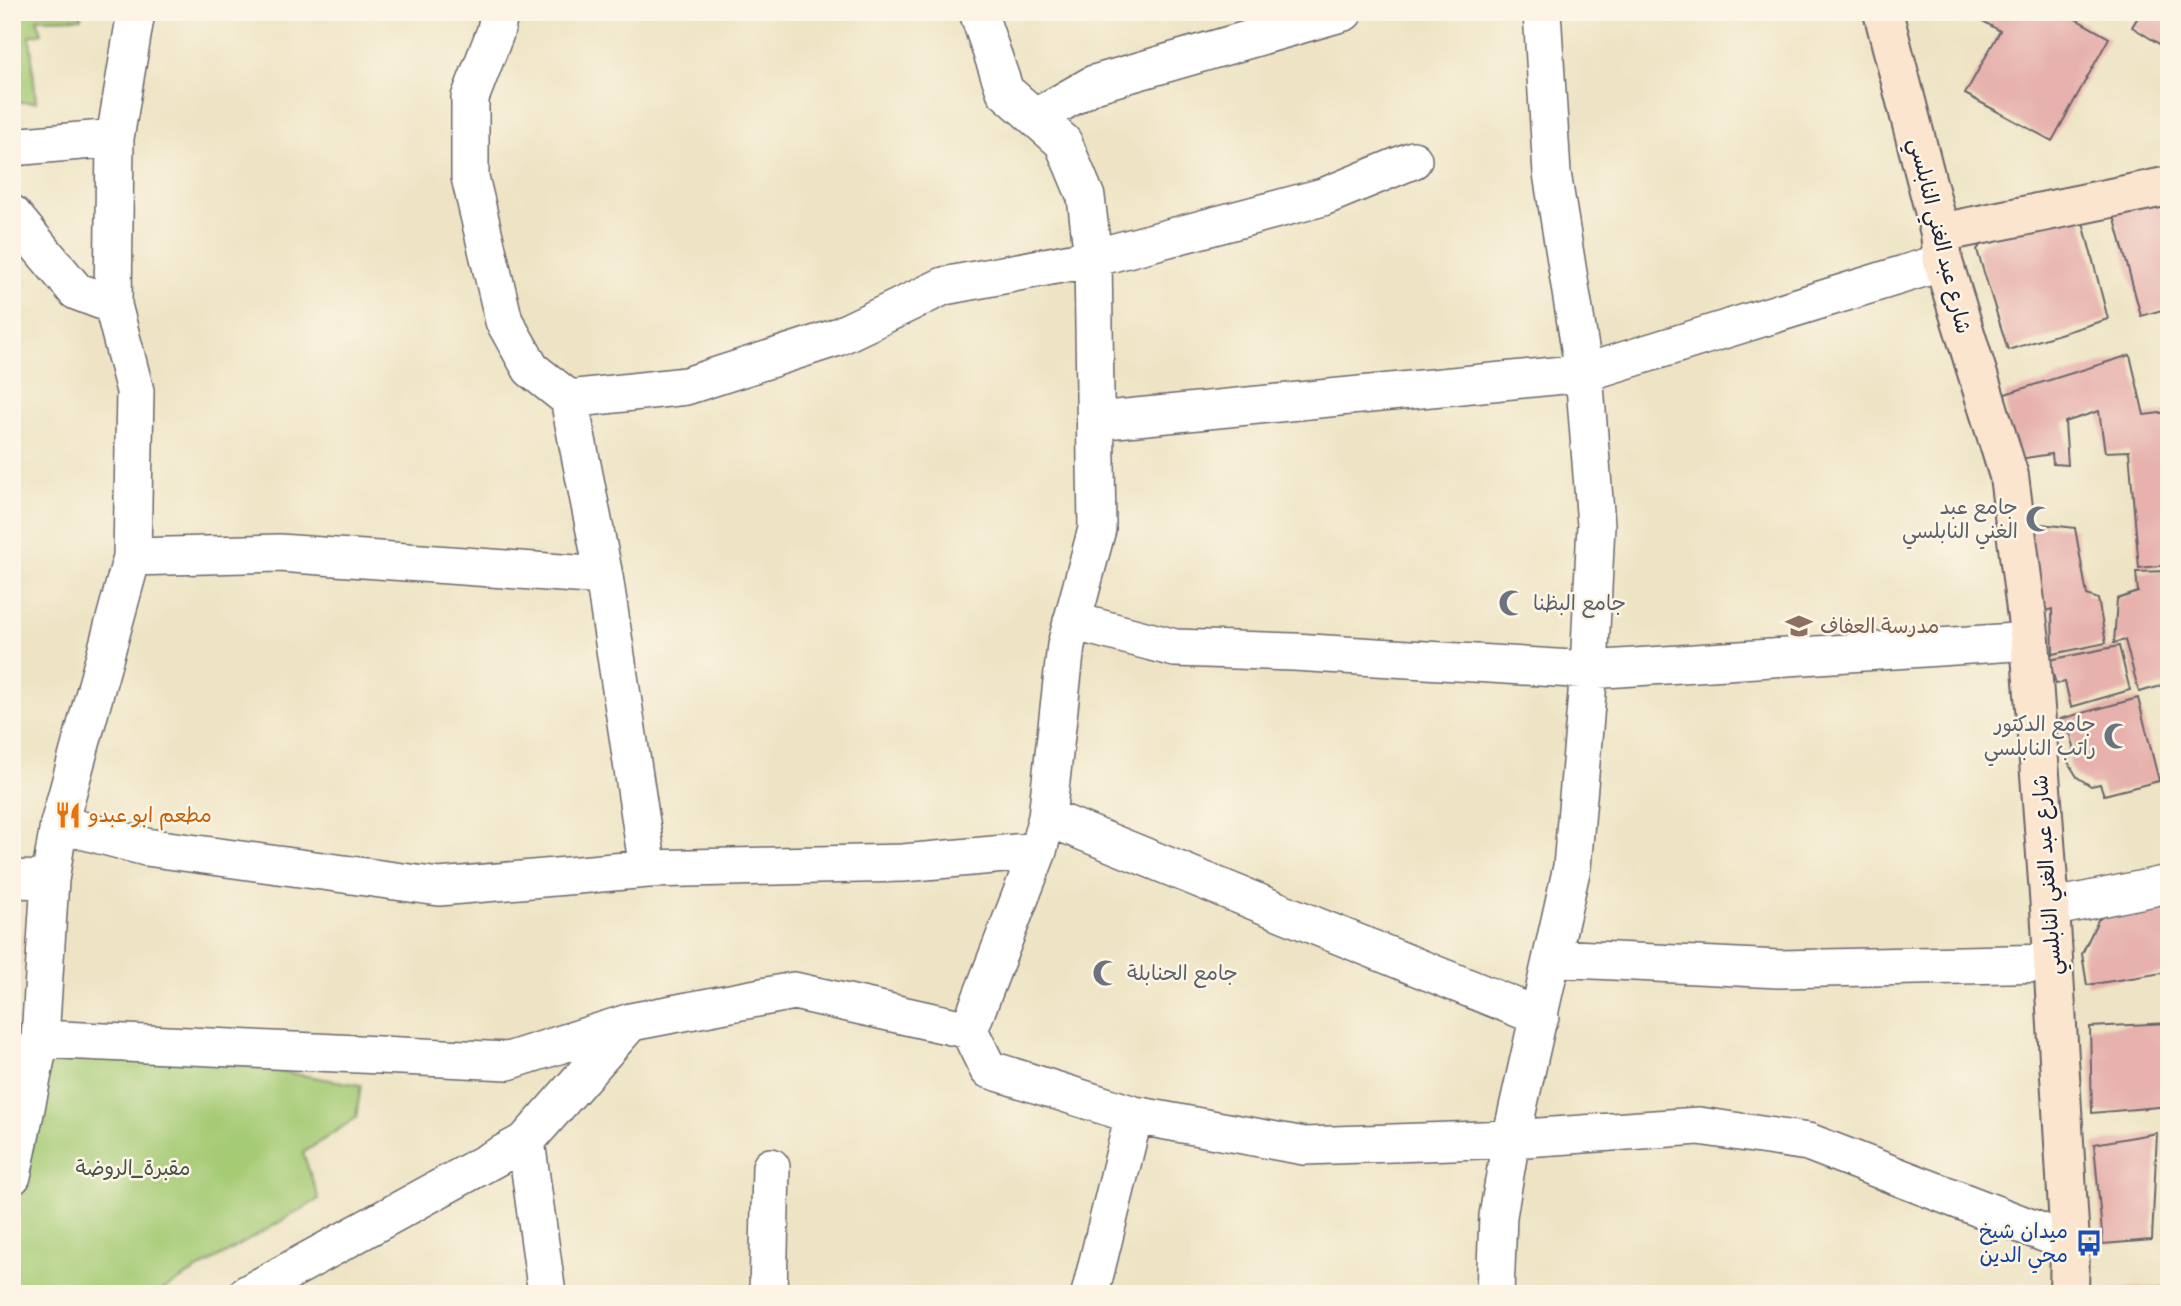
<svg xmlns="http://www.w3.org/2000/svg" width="2181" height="1306" font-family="Sriracha,'Playpen Sans Arabic',sans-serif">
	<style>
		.green { fill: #a5cb75; stroke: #647658; stroke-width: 2 }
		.building { fill: #e7b2ad }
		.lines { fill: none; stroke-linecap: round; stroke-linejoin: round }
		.minor-casing { stroke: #69666b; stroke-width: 40 }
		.secondary-casing { stroke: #69666b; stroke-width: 42 }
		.minor { stroke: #fff; stroke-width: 37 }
		.secondary { stroke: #fce5cf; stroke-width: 38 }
		.labels { text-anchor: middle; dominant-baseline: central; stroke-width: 5; stroke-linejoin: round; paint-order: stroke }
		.street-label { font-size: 21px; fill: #22223b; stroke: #fcf5e5 }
		.worship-label { font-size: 21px; fill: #5b616d; stroke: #fcf5e5; text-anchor: end }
		.education-label { font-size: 21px; fill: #785e54; stroke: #fcf5e5; text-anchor: start }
		.food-label { font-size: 21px; fill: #c56008; stroke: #fcf5e5; text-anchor: start }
		.park-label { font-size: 21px; fill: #49554c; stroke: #fcf5e5 }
		.transit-label { font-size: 21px; fill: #164399; stroke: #fcf5e5; text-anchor: end }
	</style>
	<rect width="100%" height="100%" fill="#fcf5e5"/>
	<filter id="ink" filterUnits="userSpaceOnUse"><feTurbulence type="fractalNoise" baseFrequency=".0143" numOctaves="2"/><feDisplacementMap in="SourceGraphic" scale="14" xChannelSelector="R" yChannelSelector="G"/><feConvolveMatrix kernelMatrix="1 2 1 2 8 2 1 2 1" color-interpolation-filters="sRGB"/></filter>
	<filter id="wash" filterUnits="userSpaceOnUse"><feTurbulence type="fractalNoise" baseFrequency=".00686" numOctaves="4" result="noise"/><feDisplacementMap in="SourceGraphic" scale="28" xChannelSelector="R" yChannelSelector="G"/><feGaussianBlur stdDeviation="1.57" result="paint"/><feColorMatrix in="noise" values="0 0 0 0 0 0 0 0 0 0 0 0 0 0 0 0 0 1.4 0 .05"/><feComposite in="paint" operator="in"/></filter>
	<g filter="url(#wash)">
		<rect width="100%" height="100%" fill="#eee4c5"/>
		<path class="green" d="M12,12H81V18L37,19L42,33L30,36L36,102H18L12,91Z
			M18,1028L361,1085L356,1118L303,1153L319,1199L156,1294H12V1066Z"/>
		<g id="blocks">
			<path class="building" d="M1967,12H2063L2109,38L2052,141L1965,94L2000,31Z
				M2141,12H2169V50L2132,27Z
				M2169,197V308L2141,316L2113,212Z
				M2080,211L2108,319L2008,350L1977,250L1982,242Z
				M2130,355L2144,415L2169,412V565L2139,568L2129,451L2105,452L2099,411L2065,422L2068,465L2053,464L2052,454L2012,460L2005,394Z
				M2023,522L2075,528L2087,595L2098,599L2106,643L2053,654L2052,609L2032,615Z
				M2169,571V684L2139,692L2125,640L2114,643L2117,599L2138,592L2136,572Z
				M2119,646L2130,690L2071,707L2065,682L2056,684L2049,660Z
				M2138,698L2159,781L2104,795L2100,784L2091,786L2077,777L2068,762L2074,747L2070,732L2064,734L2060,719Z
				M2162,892L2169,937V972L2087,985L2082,954L2098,920L2130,897Z
				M2169,1023V1106L2092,1113L2090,1027Z
				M2157,1133L2152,1240L2103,1244L2094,1144Z
				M2169,1286V1294H2113V1289Z"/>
		</g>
	</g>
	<g filter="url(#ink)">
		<use href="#blocks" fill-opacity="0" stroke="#69666b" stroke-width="2"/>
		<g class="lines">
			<g class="minor-casing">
				<path id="minor" d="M500,12L495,33L470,98V177L504,321L531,369L569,399L604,576L648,869
					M1036,117L1094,84L1344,12
					M12,147L115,138
					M12,214L76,291L113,305
					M569,399L686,386L835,338L944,286L1093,258L1323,197L1413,160
					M1096,421L1584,373L1943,262
					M132,557L279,553L604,576
					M1072,621L1175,648L1294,652L1589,670L2030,641
					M1047,817L1540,1017
					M59,824L146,847L439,887L648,869L903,863L1038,851
					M12,879L50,880
					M2050,908L2169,884
					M1552,958L1779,969L2053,963
					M969,1030L1038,851L1047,817L1066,645L1097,529L1093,258L1086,197L1063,142L1005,91L978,12
					M40,1039L508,1061L631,1022L794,991L969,1030L988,1069L1134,1115L1304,1146L1511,1139L1699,1126L1808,1142L2070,1243
					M526,1141L547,1294
					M12,1176L40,1039L50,880L59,824L132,557L135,391L113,305L115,138L136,12
					M247,1294L526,1141L630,1023
					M768,1294L771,1167
					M1090,1294L1134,1115
					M1495,1294L1498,1216L1511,1139L1572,867L1589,670L1596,525L1584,373L1552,173L1542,12"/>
			</g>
			<g class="secondary-casing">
				<path id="secondary" d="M1883,12L1940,233L1943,262L2009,476L2030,641L2050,908L2070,1243L2069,1294
					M1940,233L2169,186"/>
			</g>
			<use href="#minor" class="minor"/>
			<use href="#secondary" class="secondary"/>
		</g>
	</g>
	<defs>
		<g id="mosque-bare" transform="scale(2.1)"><path d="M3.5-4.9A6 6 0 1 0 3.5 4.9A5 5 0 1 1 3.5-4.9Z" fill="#6b7280" stroke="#fcf5e5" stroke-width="2.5" paint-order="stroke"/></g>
		<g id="school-bare" transform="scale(2.1)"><path d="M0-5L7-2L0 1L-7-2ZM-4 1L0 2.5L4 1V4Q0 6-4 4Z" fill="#8d6e63" stroke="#fcf5e5" stroke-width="2.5" paint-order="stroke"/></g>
		<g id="restaurant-bare" transform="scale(2.1)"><path d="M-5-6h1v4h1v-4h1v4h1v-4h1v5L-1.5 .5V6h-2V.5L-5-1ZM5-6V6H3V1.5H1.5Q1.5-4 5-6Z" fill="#e8710a" stroke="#fcf5e5" stroke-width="2.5" paint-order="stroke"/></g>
		<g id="bus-bare" transform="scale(2.1)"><path d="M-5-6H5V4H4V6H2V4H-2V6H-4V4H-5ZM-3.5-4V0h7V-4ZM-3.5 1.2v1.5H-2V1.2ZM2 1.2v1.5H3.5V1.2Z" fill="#1a4fb4" stroke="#fcf5e5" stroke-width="2.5" paint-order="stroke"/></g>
	</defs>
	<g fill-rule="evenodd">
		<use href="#mosque-bare" x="2039" y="519"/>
		<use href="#mosque-bare" x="1512" y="603"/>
		<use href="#school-bare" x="1799" y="626"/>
		<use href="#mosque-bare" x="2117" y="736"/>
		<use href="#restaurant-bare" x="68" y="815"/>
		<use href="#mosque-bare" x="1106" y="973"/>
		<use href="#bus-bare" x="2089" y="1243"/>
	</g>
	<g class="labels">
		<g class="street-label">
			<text transform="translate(1940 236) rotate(76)">شارع عبد الغني النابلسي</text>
			<text transform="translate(2047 875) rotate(-94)">شارع عبد الغني النابلسي</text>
		</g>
		<g class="worship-label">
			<text x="2018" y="507">جامع عبد<tspan x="2018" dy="24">الغني النابلسي</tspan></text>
			<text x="1533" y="603" text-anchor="start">جامع البظنا</text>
			<text x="2096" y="724">جامع الدكتور<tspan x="2096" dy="24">راتب النابلسي</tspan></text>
			<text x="1127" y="973" text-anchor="start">جامع الحنابلة</text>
		</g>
		<g class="education-label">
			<text x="1820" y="626">مدرسة العفاف</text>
		</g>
		<g class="food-label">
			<text x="89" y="815">مطعم ابو عبدو</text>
		</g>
		<g class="park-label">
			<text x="133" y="1168">مقبرة_الروضة</text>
		</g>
		<g class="transit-label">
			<text x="2068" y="1231">ميدان شيخ<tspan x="2068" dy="24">محي الدين</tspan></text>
		</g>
	</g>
	<rect width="2181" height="1306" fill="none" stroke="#fcf5e5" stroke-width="42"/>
</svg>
